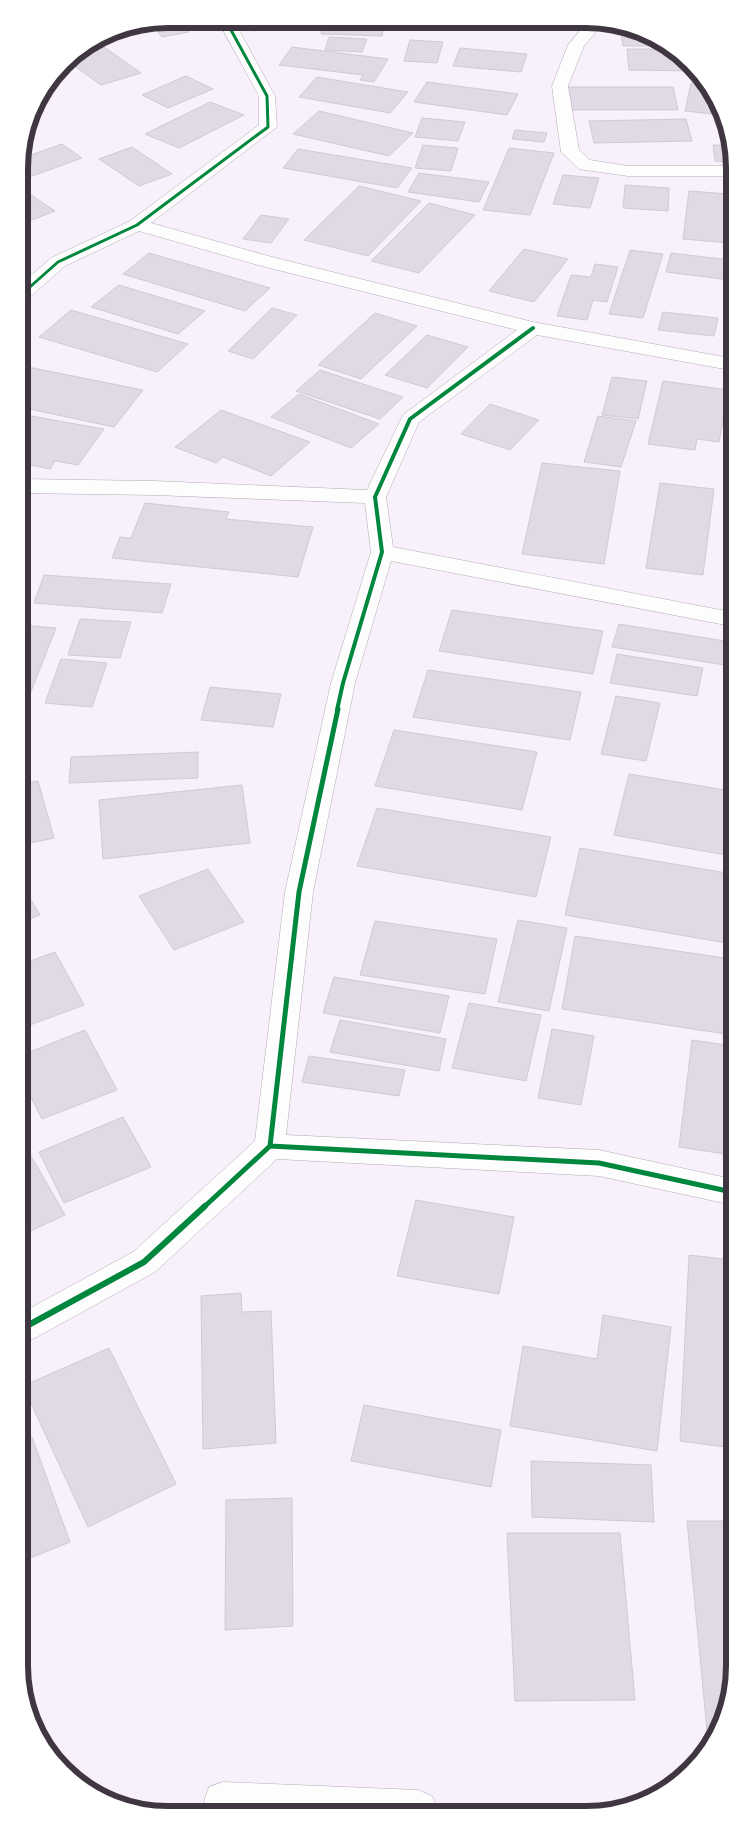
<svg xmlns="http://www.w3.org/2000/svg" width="753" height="1833" font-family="Montserrat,sans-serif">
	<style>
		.building { fill: #dfdae6; stroke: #cfcbd6 }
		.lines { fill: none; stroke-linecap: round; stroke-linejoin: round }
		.street-casing { stroke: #b3abb5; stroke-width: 1 }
		.street { fill: #fefdfe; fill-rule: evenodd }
		.cycleway-far3-casing { stroke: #fff; stroke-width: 5 }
		.cycleway-far2-casing { stroke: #fff; stroke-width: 6 }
		.cycleway-far1-casing { stroke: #fff; stroke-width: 8 }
		.cycleway-casing { stroke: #fff; stroke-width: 9 }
		.cycleway-far3 { stroke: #00873e; stroke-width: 3 }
		.cycleway-far2 { stroke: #00873e; stroke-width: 4 }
		.cycleway-far1 { stroke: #00873e; stroke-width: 5 }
		.cycleway { stroke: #00873e; stroke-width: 6 }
		.rim { fill: none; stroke: #403641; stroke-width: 6 }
	</style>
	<rect width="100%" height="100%" fill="#f8f0fa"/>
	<path class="building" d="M167,19H179L189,32L162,37L150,22Z
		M247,19L290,20L293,26L253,31Z
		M324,20H385L382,36L321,34Z
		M466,21H500L483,28Z
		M620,28L635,29L652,34L668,46H623Z
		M329,37L367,39L362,52L325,50Z
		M94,40L141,73L101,85L66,60L69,56Z
		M410,40L443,42L437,63L404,61Z
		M292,47L388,59L374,82L360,80L363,75L279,65Z
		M460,48L527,54L521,72L453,66Z
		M627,49H673L691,62L696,71L629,70Z
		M186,76L213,89L168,108L142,95Z
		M317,77L408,92L390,113L299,97Z
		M427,82L518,94L507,115L414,102Z
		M691,83L703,84L715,104L712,114L685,111Z
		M565,87H673L678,110H569Z
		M210,102L244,115L179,148L145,134Z
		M319,111L413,133L389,156L293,134Z
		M422,118L465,122L458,141L415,137Z
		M686,119L692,141L594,143L589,121Z
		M515,130L547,133L544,142L512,139Z
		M62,144L82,158L24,179L19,175V159Z
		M423,145L458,148L451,171L415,168Z
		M713,145H729V162L715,161Z
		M132,147L172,174L139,186L99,159Z
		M509,148L554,153L530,215L483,210Z
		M298,149L412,168L397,188L283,168Z
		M419,173L489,182L479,202L408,192Z
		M563,175L599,178L590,208L553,204Z
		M625,185L669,188L668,211L623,208Z
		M359,186L421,201L368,256L304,240Z
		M21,188L55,211L19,225V189Z
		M689,191L729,194L730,243L683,239Z
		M429,203L475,215L419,273L371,261Z
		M261,215L289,219L271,243L243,239Z
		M524,249L568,259L534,302L489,291Z
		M630,250L663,254L643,318L609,314Z
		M149,253L270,288L245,311L123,274Z
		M671,253L730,260V280L666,272Z
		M595,264L618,267L607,302L593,300L587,320L557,316L571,275L591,277Z
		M119,285L205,311L178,334L91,307Z
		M272,308L297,315L253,359L228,351Z
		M71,310L188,344L157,372L39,337Z
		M663,312L718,318L714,336L658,330Z
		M375,313L417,326L361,379L318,365Z
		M427,335L468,347L427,388L385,375Z
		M28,367L143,390L114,427L20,407V377Z
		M320,370L403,397L380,419L296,391Z
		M612,377L647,381L638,419L602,415Z
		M663,381L729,390L719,442L697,439L695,450L648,444Z
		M299,394L379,424L351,448L271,417Z
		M490,404L539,420L510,450L461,434Z
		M221,410L310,442L271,476L223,457L216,463L175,447Z
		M31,416L104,429L78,465L55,461L50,469L20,463L24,456L20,455V431Z
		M598,416L636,421L621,467L584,462Z
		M542,463L620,471L604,564L522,554Z
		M660,483L714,489L703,575L646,568Z
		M145,503L229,512L226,519L313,527L298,577L112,558L120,537L131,538Z
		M731,564V602L726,601Z
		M44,575L171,584L162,613L34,603Z
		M452,610L603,631L593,674L439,651Z
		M80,619L131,622L120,658L68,655Z
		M619,624L731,642V666L612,647Z
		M20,625L56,628L30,694L21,693Z
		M617,654L703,668L697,696L610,683Z
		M61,659L107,663L92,707L45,703Z
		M428,670L581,692L570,740L413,717Z
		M210,687L281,694L273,727L201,720Z
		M616,696L660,703L646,761L601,754Z
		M21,721H28L21,742Z
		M394,730L537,752L522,810L375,786Z
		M198,752V778L69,783L71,757Z
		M629,774L731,791V856L614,835Z
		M38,781L54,838L21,845V784Z
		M242,785L250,843L103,859L99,800Z
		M377,808L551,837L536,897L357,866Z
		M580,848L732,874V944L565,915Z
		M208,869L244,922L174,950L139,896Z
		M21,883L40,915L21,922Z
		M518,920L567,928L549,1011L498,1002Z
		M375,921L497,939L485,994L360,975Z
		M575,936L732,959V1035L562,1009Z
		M55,952L84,1005L22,1028V964Z
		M334,977L449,996L440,1033L323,1013Z
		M469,1003L541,1015L526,1081L452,1068Z
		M340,1020L446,1039L439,1071L330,1052Z
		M552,1029L594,1036L581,1105L538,1098Z
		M85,1030L117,1090L42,1119L22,1080V1055Z
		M692,1040L732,1046V1155L679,1147Z
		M309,1056L405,1070L399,1096L302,1082Z
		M123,1117L151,1167L64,1203L39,1152Z
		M23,1142L65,1215L22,1235V1143Z
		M416,1200L514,1217L499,1294L397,1276Z
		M689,1255L733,1260V1448L680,1441Z
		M241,1293L242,1312L271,1311L276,1443L203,1449L201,1296Z
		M603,1315L671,1327L657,1451L510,1426L523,1346L597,1359Z
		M109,1348L176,1484L88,1527L23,1386Z
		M364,1405L501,1430L491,1487L351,1461Z
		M32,1437L70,1542L23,1561V1440Z
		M531,1461L651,1465L654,1522L532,1517Z
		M292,1498L293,1626L225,1630L226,1500Z
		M687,1521H733L734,1675L723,1722L712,1741H708Z
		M507,1533H620L635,1700L515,1701Z"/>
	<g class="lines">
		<g class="street-casing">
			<path id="street" d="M217,19H233L275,96L277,127L151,223L272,257L533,322L730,358V370L537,335L419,422L386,497L393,547L731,612V626L391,561L355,683L313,892L286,1135L599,1150L732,1179L733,1205L599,1176L277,1159L155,1272L35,1338L23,1342V1312L133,1252L255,1141L285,892L331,683L371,552L365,503L154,495L20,493V479L154,481L367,490L403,415L517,330L258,265L139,231L65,266L31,296L27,305L20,307L19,286L51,258L130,221L259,125V96Z
				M588,21H605L584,46L568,86L579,150L590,160L628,166H729V176H628L585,170L579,169L561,152L552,86L568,45Z
				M223,1782L418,1790L432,1796L438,1810L208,1811L204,1801L209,1787Z"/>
		</g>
		<use href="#street" class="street"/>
		<g class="cycleway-far3-casing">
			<path id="cycleway-far3" d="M20,301L22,294L58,262L137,225L268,127L267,96L225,19"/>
		</g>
		<g class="cycleway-far2-casing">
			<path id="cycleway-far2" d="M337,710L343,683L382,552L375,497L410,419L533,328"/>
		</g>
		<g class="cycleway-far1-casing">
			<path id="cycleway-far1" d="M270,1146L599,1163L732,1192
				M203,1208L270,1146L299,892L338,709"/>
		</g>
		<g class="cycleway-casing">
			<path id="cycleway" d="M23,1328L144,1262L205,1206"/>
		</g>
		<use href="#cycleway-far3" class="cycleway-far3"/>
		<use href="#cycleway-far2" class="cycleway-far2"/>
		<use href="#cycleway-far1" class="cycleway-far1"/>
		<use href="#cycleway" class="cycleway"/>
	</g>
	<path d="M0 0H753V1833H0ZM168 28H586A140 140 0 0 1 726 168V1666A140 140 0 0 1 586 1806H168A140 140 0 0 1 28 1666V168A140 140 0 0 1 168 28Z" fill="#fff" fill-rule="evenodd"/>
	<path class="rim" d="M168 28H586A140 140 0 0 1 726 168V1666A140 140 0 0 1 586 1806H168A140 140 0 0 1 28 1666V168A140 140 0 0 1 168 28Z"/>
</svg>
